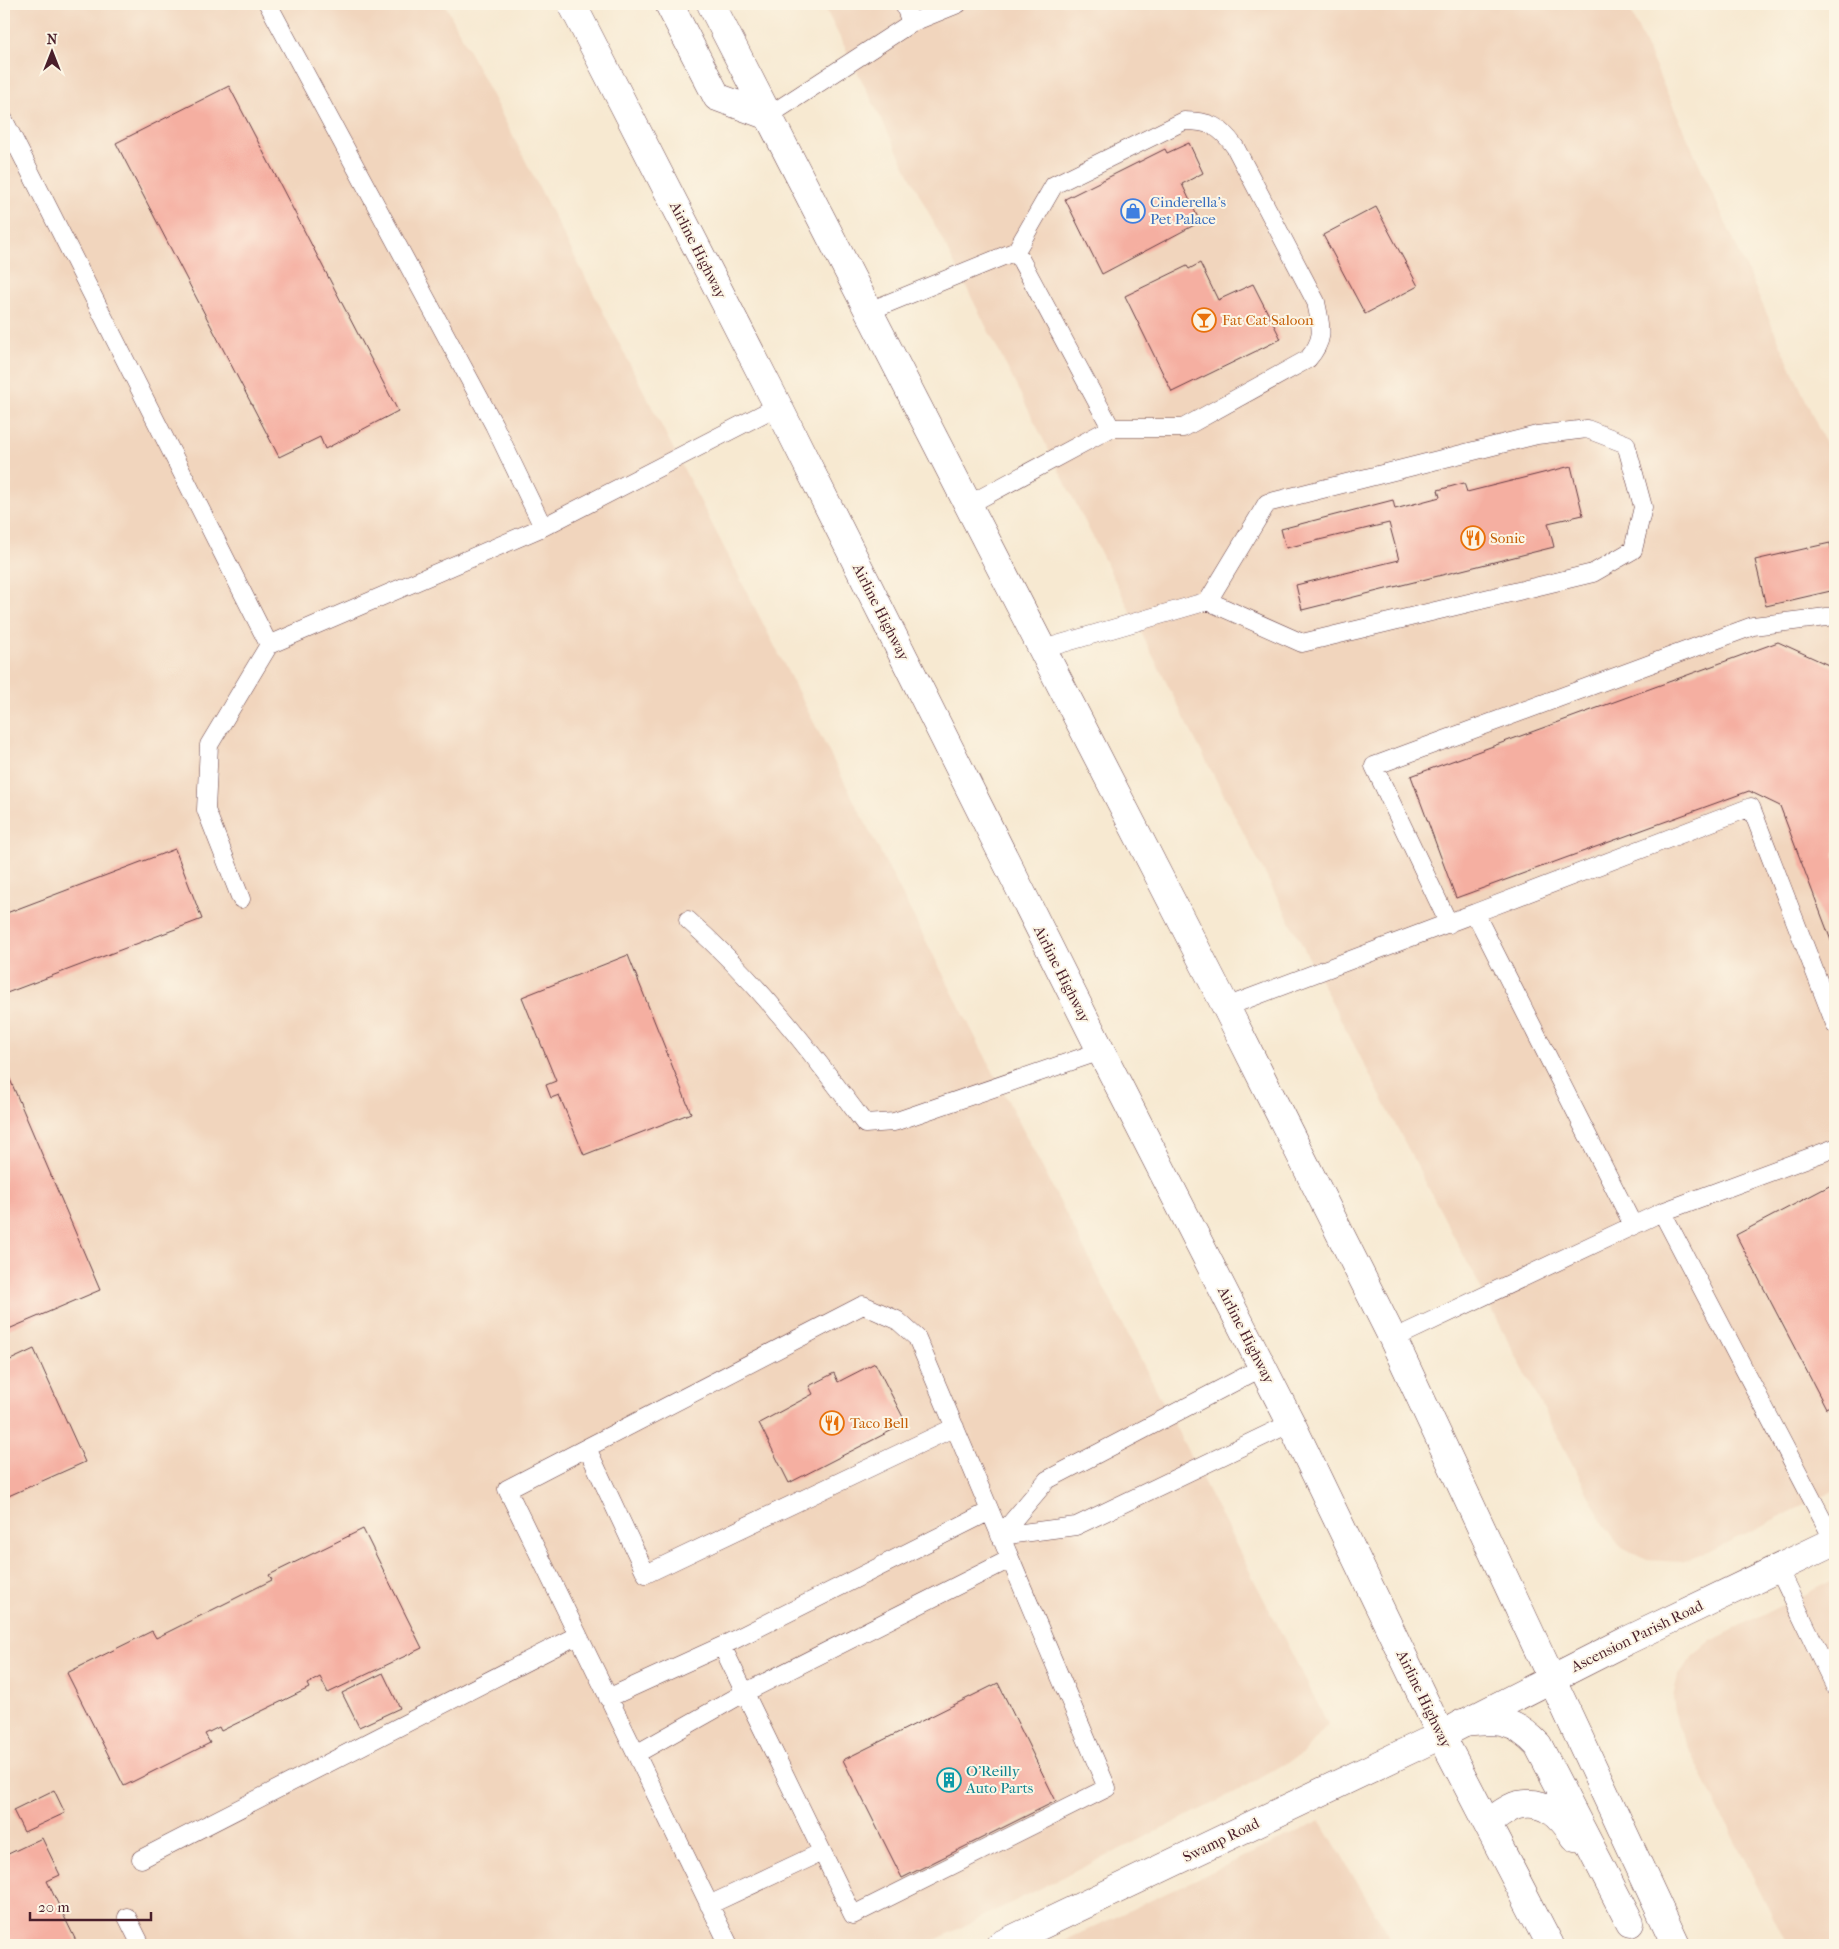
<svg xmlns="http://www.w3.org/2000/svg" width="1839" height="1949" font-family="'IM FELL French Canon',serif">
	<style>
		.built { fill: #f1d5bd }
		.building { fill: #f5afa1 }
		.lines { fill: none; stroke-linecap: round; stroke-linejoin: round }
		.service-casing { stroke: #643d44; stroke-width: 19 }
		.minor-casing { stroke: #643d44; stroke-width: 29 }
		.trunk-casing { stroke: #643d44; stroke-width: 29 }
		.service { stroke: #fff; stroke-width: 18 }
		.minor { stroke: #fff; stroke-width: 28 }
		.trunk { stroke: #fff; stroke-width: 28 }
		.labels { text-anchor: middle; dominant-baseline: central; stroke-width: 4; stroke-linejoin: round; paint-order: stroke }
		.shop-label { font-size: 15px; fill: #366cbe; stroke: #fcf5e5; text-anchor: start }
		.street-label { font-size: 15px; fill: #4a1f2b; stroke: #fcf5e5 }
		.food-label { font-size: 15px; fill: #c56008; stroke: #fcf5e5; text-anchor: start }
		.culture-label { font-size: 15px; fill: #0d838f; stroke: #fcf5e5; text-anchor: start }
	</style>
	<rect width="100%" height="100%" fill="#fcf5e5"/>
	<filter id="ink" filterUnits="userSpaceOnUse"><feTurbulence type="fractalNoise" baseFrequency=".02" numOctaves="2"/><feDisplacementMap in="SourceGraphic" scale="10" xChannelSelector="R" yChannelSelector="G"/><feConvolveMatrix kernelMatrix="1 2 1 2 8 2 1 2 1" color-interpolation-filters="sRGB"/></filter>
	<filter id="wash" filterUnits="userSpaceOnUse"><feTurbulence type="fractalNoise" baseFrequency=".0096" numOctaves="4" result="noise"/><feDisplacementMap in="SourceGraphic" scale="20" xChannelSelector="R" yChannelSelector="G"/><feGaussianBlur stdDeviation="1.12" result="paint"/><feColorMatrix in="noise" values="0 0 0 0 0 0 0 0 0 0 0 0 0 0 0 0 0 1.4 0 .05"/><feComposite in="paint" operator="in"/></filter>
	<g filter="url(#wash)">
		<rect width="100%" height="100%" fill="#f7e9d1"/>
		<path class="built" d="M4,4H445L1328,1724L1302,1754L1230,1795L925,1945H4Z
			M823,4H1627L1835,465V1490L1710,1551L1682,1562L1647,1560L1622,1548L1603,1523L1200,749Z
			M1835,1579V1945H1787L1677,1724L1673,1697L1678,1677L1693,1656L1711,1641Z
			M1321,1821L1394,1945H1055Z"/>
		<g id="blocks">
			<path class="building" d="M229,86L398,411L325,449L320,437L279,457L116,143Z
				M1189,143L1203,173L1182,184L1200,222L1102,274L1065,199L1165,149L1167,153Z
				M1376,207L1418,286L1365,314L1323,235Z
				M1200,263L1218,300L1253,284L1281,339L1172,392L1125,296L1187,266L1189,269Z
				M1571,466L1583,515L1548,523L1554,547L1302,610L1296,585L1399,560L1389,523L1286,548L1281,529L1393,500L1395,509L1440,497L1438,490L1464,483L1467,492Z
				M1830,543L1835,565V590L1766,606L1755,560Z
				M1778,642L1835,668V951L1780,806L1749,791L1456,898L1411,776Z
				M175,849L202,919L4,994V914Z
				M628,955L691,1113L584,1155L559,1095L551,1098L546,1085L556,1081L522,997Z
				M6,1070L100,1290L4,1331V1071Z
				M1835,1183V1403L1826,1408L1736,1235Z
				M34,1349L85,1462L4,1498V1363Z
				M875,1363L906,1423L789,1483L759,1423L813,1394L809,1386L834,1373L838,1382Z
				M363,1529L422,1648L328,1693L320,1677L307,1684L309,1688L221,1731L219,1727L205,1734L210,1743L124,1786L67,1673L152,1631L156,1638L272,1580L269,1575Z
				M383,1673L400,1708L359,1727L342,1693Z
				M998,1683L1056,1801L902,1878L843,1760Z
				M54,1790L65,1813L24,1832L13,1810Z
				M42,1838L60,1875L47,1881L78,1945H4V1856Z"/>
		</g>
	</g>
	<g filter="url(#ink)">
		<use href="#blocks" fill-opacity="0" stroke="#643d44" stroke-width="1"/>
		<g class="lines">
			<g class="service-casing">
				<path id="service" d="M268,4L494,425L543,527L778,406
					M911,23L958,4
					M768,116L911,23L904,4
					M4,120L269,645L543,527
					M1016,251L1054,185L1184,121C1210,121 1220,126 1235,147L1316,302C1321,328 1326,338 1308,359L1183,428H1111
					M869,311L1016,251L1111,428L968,505
					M1043,649L1208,601L1302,643L1593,573L1633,550L1643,507L1626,444L1587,429L1537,435L1267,503L1208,601
					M241,899L206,810L209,745L269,645
					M1475,913L1751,807L1835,1024
					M688,920C756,980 811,1051 865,1124L894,1122L1101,1051
					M1449,924L1374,766L1753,626L1835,616
					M1226,1007L1475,913L1633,1225
					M1662,1212L1835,1148
					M1393,1339L1662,1212L1834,1541
					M587,1448L646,1574L955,1427
					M1000,1536L1047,1480L1263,1367
					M1000,1536L1076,1526L1291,1423
					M1778,1568L1835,1687
					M722,1646L853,1915L1107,1788L917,1338L897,1320L863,1305L507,1489L729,1945
					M608,1698L722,1646L990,1511
					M636,1754L744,1693L1010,1559
					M141,1859L578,1635
					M709,1905L822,1852
					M127,1917L141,1945"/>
			</g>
			<g class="minor-casing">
				<path id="minor" d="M1000,1945L1441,1735L1626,1641L1835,1541"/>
			</g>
			<g class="trunk-casing">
				<path id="trunk" d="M572,4L778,406L1101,1051L1291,1423L1441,1735L1550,1945
					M669,4L717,97L768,116
					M711,4L1226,1007L1393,1339L1676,1945
					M1463,1723C1498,1719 1513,1719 1538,1745L1630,1923
					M1487,1823C1496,1818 1508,1807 1518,1805C1546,1799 1561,1816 1575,1837"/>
			</g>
			<use href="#service" class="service"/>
			<use href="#minor" class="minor"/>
			<use href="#trunk" class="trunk"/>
		</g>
	</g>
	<defs>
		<g id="shop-ring" transform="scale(1.25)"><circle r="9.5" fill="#fcf5e5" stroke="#3f7fe0" stroke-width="1.5"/><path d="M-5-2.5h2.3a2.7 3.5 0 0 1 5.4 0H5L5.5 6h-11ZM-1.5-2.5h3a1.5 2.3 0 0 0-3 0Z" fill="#3f7fe0"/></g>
		<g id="bar-ring" transform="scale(1.25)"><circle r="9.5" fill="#fcf5e5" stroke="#e8710a" stroke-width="1.5"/><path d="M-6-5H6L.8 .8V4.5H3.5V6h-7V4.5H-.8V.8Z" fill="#e8710a"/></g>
		<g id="restaurant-ring" transform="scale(1.25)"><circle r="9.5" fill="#fcf5e5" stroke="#e8710a" stroke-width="1.5"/><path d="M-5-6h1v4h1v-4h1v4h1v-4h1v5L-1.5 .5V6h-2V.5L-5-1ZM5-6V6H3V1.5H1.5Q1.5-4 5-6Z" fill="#e8710a"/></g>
		<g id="building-ring" transform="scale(1.25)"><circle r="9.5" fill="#fcf5e5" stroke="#0f9aa8" stroke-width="1.5"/><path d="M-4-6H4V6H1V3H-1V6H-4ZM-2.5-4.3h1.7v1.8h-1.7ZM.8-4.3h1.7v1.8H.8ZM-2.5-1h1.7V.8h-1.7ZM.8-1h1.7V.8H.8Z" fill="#0f9aa8"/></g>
	</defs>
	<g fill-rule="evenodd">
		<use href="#shop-ring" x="1133" y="211"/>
		<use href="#bar-ring" x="1204" y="320"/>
		<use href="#restaurant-ring" x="1473" y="538"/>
		<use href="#restaurant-ring" x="832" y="1423"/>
		<use href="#building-ring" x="949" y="1780"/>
	</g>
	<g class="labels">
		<g class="shop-label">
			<text x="1150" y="202">Cinderella's<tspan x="1150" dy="17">Pet Palace</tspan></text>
		</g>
		<g class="street-label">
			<text transform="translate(698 250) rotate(63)">Airline Highway</text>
			<text transform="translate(881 612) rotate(63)">Airline Highway</text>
			<text transform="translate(1062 974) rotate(63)">Airline Highway</text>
			<text transform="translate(1246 1335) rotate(63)">Airline Highway</text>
			<text transform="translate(1637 1636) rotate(-26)">Ascension Parish Road</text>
			<text transform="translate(1424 1699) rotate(64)">Airline Highway</text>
			<text transform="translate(1221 1840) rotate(-26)">Swamp Road</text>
		</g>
		<g class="food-label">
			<text x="1222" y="320">Fat Cat Saloon</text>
			<text x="1490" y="538">Sonic</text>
			<text x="850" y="1423">Taco Bell</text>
		</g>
		<g class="culture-label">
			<text x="966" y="1771">O'Reilly<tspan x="966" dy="17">Auto Parts</tspan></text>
		</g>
	</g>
	<rect width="1839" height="1949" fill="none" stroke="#fcf5e5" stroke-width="20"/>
	<g transform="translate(52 52)" stroke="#fcf5e5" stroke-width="4" paint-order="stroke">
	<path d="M0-4L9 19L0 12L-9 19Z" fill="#4a1f2b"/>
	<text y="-8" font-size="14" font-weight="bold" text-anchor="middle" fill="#4a1f2b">N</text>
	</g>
	<path d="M30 1912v8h121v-8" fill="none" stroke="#4a1f2b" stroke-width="2.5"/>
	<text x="38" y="1912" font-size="15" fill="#4a1f2b" stroke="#fcf5e5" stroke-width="4" paint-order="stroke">20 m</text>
</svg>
